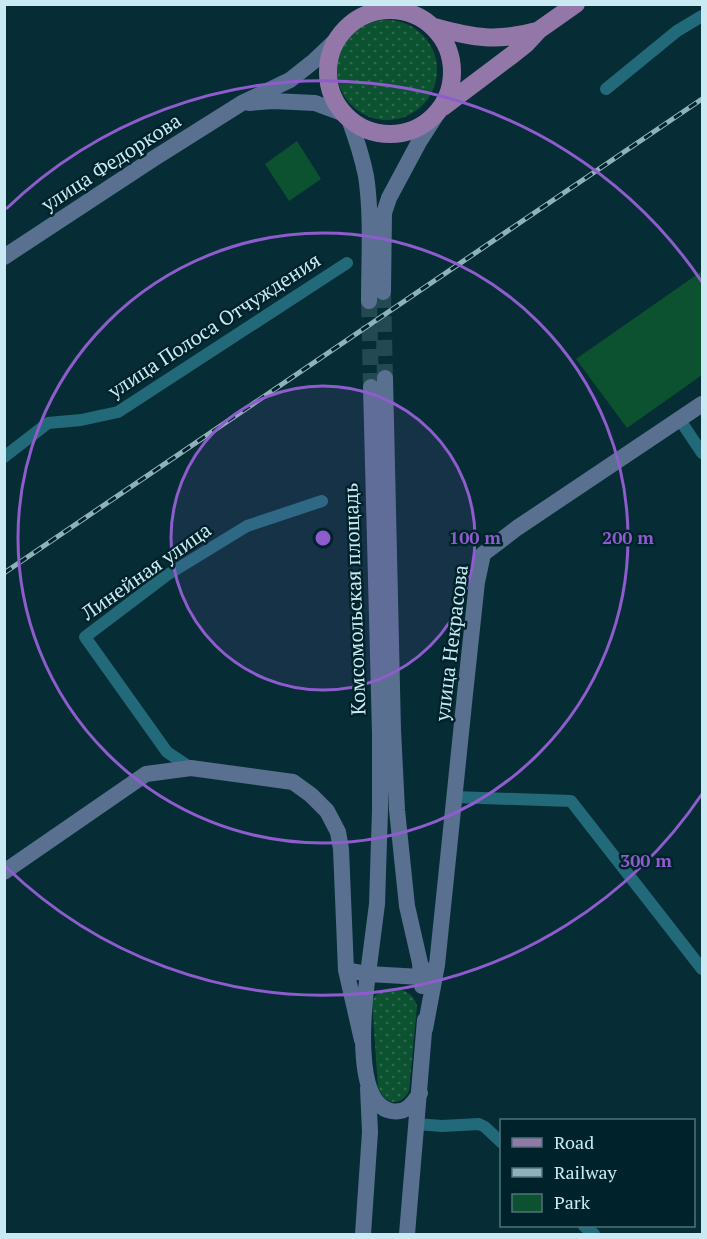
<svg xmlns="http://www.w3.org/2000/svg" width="707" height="1239" font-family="'PT Serif',serif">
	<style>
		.grass { fill: url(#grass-dots) }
		.green { fill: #0c5230 }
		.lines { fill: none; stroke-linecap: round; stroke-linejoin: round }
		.secondary-tunnel { stroke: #234952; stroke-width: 16; stroke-dasharray: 16 8; stroke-linecap: butt }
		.street { stroke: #226a7a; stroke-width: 12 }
		.secondary { stroke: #5a7091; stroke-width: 16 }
		.primary { stroke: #9377a9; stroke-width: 18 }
		.rail-casing { stroke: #8fb2ba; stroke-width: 5 }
		.rail { stroke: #00232b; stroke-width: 3; stroke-dasharray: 9; stroke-linecap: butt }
		.ring { fill: none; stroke: #8e5ccc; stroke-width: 3 }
		.labels { text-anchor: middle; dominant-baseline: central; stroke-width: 5; stroke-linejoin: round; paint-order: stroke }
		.street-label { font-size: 20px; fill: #c9eaf3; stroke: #00232b }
		.centre { fill: #8e5ccc; stroke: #00232b; stroke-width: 3 }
		.ring-label { font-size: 18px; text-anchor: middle; font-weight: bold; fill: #8e5ccc; stroke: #00232b; stroke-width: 5; stroke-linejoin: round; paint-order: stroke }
	</style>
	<defs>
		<pattern id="grass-dots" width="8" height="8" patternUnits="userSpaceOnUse" patternTransform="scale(1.5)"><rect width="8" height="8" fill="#0c5230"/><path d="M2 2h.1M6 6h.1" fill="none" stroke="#2e6b4e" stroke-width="1.8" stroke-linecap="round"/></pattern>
	</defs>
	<rect width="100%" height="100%" fill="#062d35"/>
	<path class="grass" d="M337 70a50 50 0 1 1 100 0a50 50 0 1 1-100 0Z
		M392,988C404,989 414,994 417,1006L409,1091C400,1108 384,1104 378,1087L372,1002C375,992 383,989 392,988Z"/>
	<path class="green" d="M297,141L321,179L289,201L265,164Z
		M702,271V375L627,428L576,359Z"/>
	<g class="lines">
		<path class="secondary-tunnel" d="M383,292L385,378
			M369,301L371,387"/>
		<path class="street" d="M606,89L677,31L702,16
			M680,420L702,453
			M4,457L48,423L81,420L118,412L347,263
			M191,768L167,752L85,637L167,575L247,526L322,501
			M454,797L571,801L702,969
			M416,1124L442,1126L479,1124L485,1127L502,1143
			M584,1226L594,1234"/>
		<path class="secondary" d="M249,103L273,101L315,103L342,113
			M349,119C356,138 362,156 366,176C372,214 369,262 369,301
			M4,257L153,159L242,103L290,80L314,61L337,39
			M383,292L384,213L389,198L419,142L437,114
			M385,378L393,730L397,810L407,906L420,963L421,977L431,972L437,965
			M4,872L146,774L191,768L293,782L311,795L327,811L338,832L341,849L346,970L362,1040
			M346,970L368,974L377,904L380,810V733L371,387
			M425,1029L437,965L465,694L477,582L483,554L517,528L702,404
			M420,1093C413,1104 406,1114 391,1111C352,1103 364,1003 368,974L421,977L422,986
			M363,1234L370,1132L368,1088
			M407,1234L425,1020"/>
		<path class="primary" d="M328 72a62 62 0 1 1 124 0a62 62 0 1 1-124 0Z
			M434,27C474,38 497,42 537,31
			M443,107L512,55L526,44L539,30L576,4"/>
		<g class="rail-casing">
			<path id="rail" d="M4,573L702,99"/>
		</g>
		<use href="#rail" class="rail"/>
	</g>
	<circle cx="323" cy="538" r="152" fill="#8e5ccc" fill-opacity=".12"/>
	<g class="ring">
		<circle cx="323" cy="538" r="152"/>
		<circle cx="323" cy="538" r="305"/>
		<path d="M702 794A457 457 0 0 1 6 867M6 209A457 457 0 0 1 702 282"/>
	</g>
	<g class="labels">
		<g class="street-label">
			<text transform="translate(111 162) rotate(-33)">улица Федоркова</text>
			<text transform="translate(214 325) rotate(-33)">улица Полоса Отчуждения</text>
			<text transform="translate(146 571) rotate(-35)">Линейная улица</text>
			<text transform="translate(354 599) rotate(-92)">Комсомольская площадь</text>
			<text transform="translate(451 643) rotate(-83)">улица Некрасова</text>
		</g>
	</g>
	<circle cx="323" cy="538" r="9" class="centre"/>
	<g class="ring-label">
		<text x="475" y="544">100 m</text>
		<text x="628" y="544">200 m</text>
		<text x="646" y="867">300 m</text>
	</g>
	<rect width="707" height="1239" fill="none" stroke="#c9eaf3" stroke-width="12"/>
	<rect x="500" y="1119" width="195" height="108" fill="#00232b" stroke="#50737b" stroke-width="1.5"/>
	<rect x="512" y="1138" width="30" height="9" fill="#9377a9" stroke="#50737b" stroke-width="1.5"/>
	<text x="554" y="1149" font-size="18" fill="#c9eaf3">Road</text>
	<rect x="512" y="1168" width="30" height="9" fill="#8fb2ba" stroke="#50737b" stroke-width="1.5"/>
	<text x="554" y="1179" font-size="18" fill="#c9eaf3">Railway</text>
	<rect x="512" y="1194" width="30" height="18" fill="#0c5230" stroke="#50737b" stroke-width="1.5"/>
	<text x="554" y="1209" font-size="18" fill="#c9eaf3">Park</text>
</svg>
